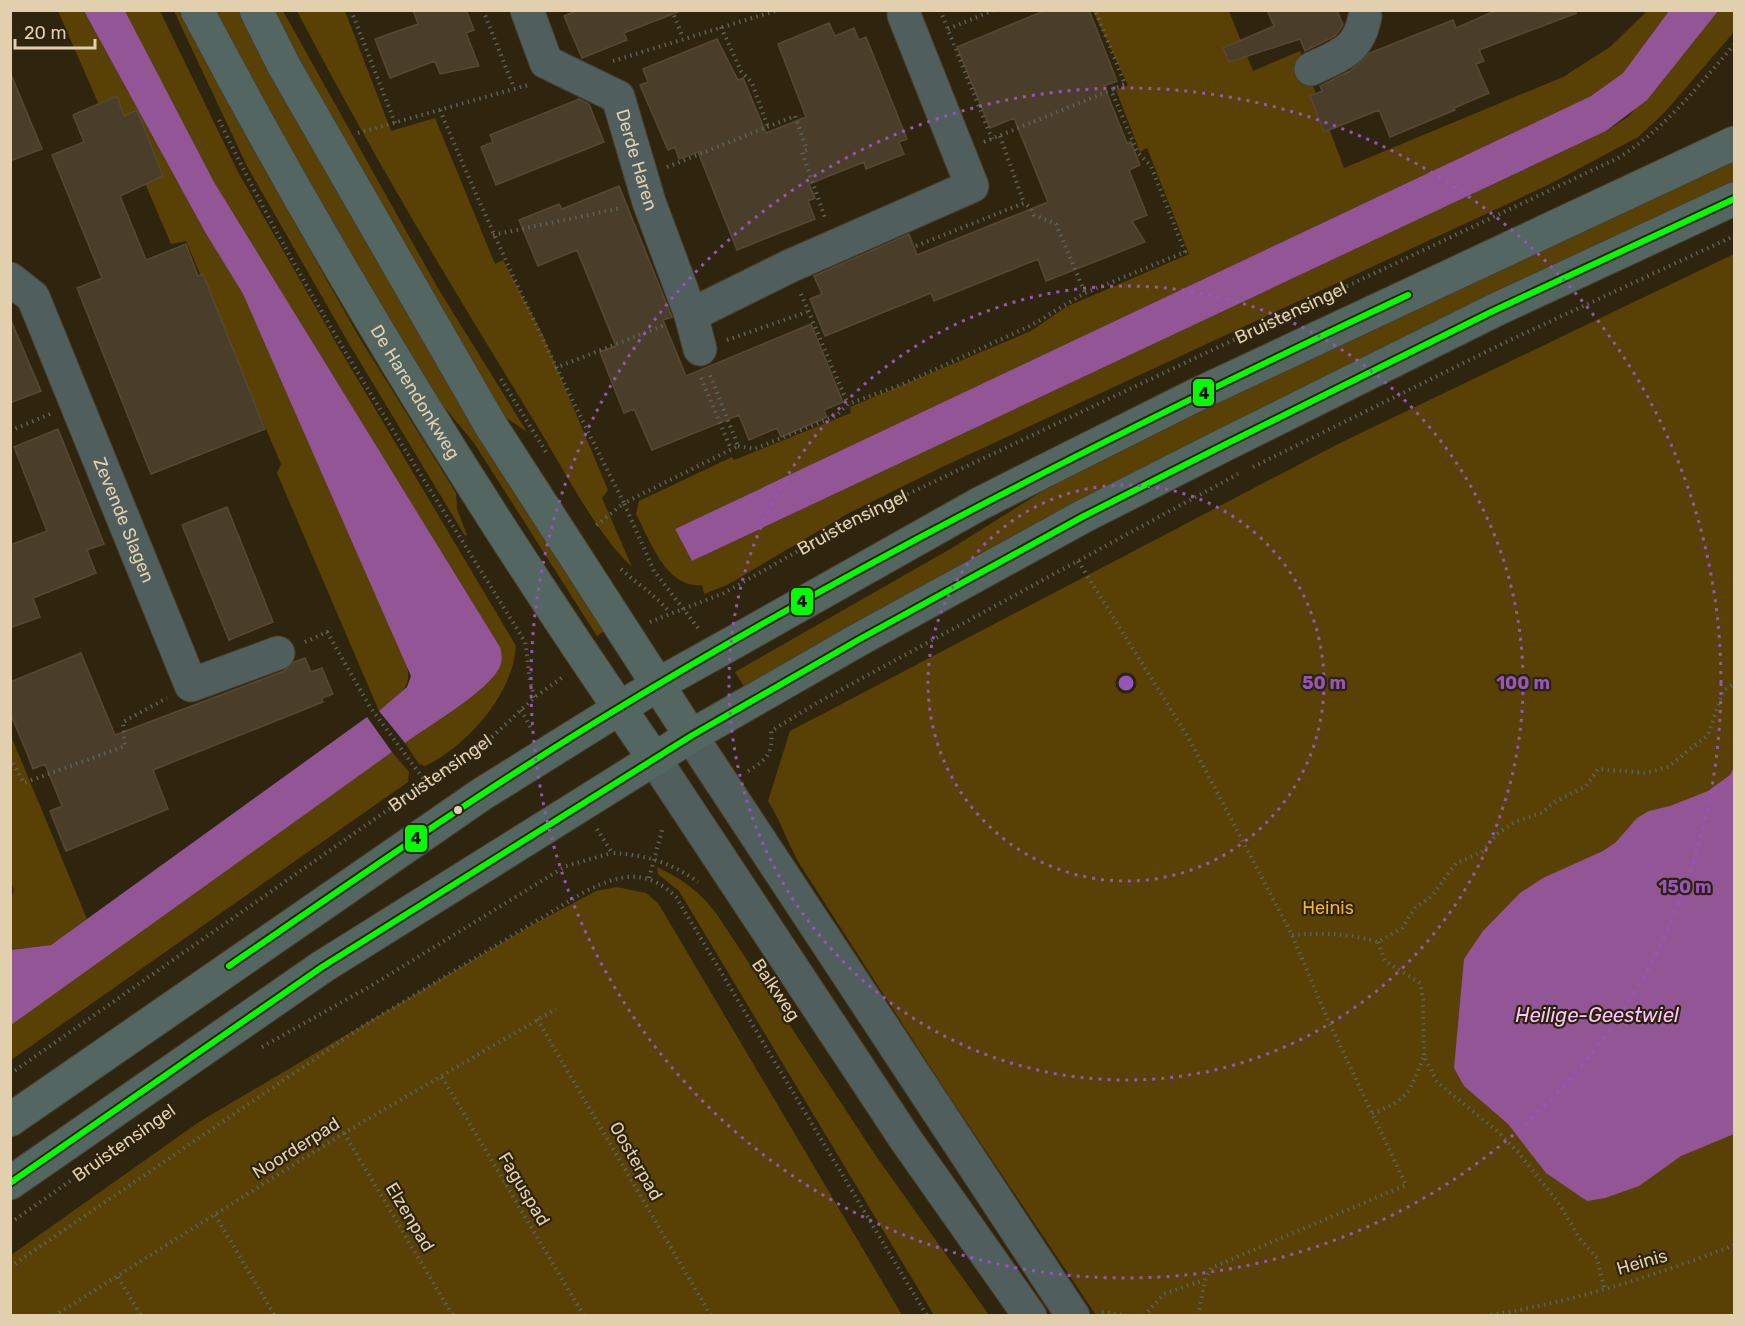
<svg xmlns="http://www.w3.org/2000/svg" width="1745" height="1326" font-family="Rubik,sans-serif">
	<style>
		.green { fill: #594106 }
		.water { fill: #925696 }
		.building { fill: #4a3e2a; stroke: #574831; stroke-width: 1.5 }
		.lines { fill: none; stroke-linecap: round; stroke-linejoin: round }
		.minor-casing { stroke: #493f2a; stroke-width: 35 }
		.major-casing { stroke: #493f2a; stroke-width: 35 }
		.path { stroke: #5c625b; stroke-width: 4; stroke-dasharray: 1.5 4.5; stroke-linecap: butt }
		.minor { stroke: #505f5d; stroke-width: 33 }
		.major { stroke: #546661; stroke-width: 33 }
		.bus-1-casing { stroke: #2d220b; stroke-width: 10 }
		.bus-1 { stroke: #0f0; stroke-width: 6 }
		.ring { fill: none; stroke: #9555ba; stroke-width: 3; stroke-dasharray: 3 6 }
		.bus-dot { fill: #e2cfad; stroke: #2d220b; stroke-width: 2 }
		.labels { text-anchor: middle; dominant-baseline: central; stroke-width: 4.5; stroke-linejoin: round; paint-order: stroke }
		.street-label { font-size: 18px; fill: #e2cfad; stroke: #2d220b }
		.park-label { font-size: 18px; fill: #f3b724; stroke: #2d220b }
		.water-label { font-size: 20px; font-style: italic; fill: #f9c5ff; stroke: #2d220b }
		.centre { fill: #9555ba; stroke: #2d220b; stroke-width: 3 }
		.ring-label { font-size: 18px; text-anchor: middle; font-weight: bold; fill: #9555ba; stroke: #2d220b; stroke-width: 4.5; stroke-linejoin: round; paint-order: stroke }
		.line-badge { stroke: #2d220b; stroke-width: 2 }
		.pale-badge-label { font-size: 16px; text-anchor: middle; font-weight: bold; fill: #111 }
	</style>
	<rect width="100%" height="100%" fill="#2f250e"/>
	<path class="green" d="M58,11H84L205,232L243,294L405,659C415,689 400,693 379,711L277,473L281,464L186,241L171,244L121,127L110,130Z
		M125,11H160L238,172L339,348L516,646C513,694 467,746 425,766L419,764L405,743L481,688L500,647L214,182Z
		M174,11H179L260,162L359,337L456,493L457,509L467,535L465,536L348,342L247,166Z
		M212,11H239C349,224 475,428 604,631L597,636L474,443L441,403L384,318Z
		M271,11H283L439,290L527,432L502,415Z
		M297,11H345L391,131L435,118L495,264L503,260L543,335L608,490L602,498L632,567C595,533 559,460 531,416C449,283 369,149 297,11Z
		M1093,11H1229L1253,71L1300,51L1344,168L1563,77L1610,47L1647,11H1669L1623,73L1591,96L675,529L692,561L1606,131L1629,116L1718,11H1734V32L1664,113L1638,137L1550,184L942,467L849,513L727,585L704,594L702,585C666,589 650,540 636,514L639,501L732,457L734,460L851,413L850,407L1031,331L1066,307L1189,254L1147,148L1140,152L1116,90L1128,85Z
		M1734,157V185L745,688L735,672L952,548L1070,474L1201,406Z
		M1734,254V1315H1096L947,1093L799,863C787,842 781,821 768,801L790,731L1340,443Z
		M11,736L87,919L51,945L11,950L10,900L14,890L10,880Z
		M392,752L409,772L408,782L11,1060L10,1025Z
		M657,867C682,879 699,891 716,913L876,1156L989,1315H934L679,891L658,874Z
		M617,887L646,893L658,903L902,1315H11V1255L199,1122L532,925L596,891Z"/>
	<path class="water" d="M84,11H125L214,182L500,647C502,655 503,662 498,670C485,693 428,726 405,743L379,711L407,687L411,676L243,294L205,232Z
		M1669,11H1718L1647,100L1606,131L692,561L675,529L1591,96L1623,73Z
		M367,717L392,752L11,1025V950L51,945Z
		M1734,767V1134L1681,1156L1639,1186L1605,1198L1587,1201L1546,1173L1508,1124L1464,1086L1454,1068L1464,959L1483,931L1520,893L1543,878L1603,851L1616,842L1637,818L1649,811L1670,806L1708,791L1730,775Z"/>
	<path class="building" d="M413,10H466L474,30L466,33L479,66L440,74L435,61L390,78L375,39L418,24Z
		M578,10H678V12L624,33L627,40L582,58L564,16Z
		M1046,10H1089L1117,81L1104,86L1127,143L1131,142L1140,165L1129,170L1147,215L1132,221L1145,242L1046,281L1038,259L934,301L931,293L825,336L810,299L822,294L814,276L909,234L917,255L1048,202L1014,118L990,128L957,47Z
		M1267,10H1337L1343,25L1335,36L1305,51L1300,39L1229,62L1223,48L1274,26Z
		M1497,10L1577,13L1479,50L1484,61L1476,64L1489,93L1454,108L1455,110L1390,137L1379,110L1324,132L1310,96L1322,91L1320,86L1350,71L1370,53L1453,20L1456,28Z
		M829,23L835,36L854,28L859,40L866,37L907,139L899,142L904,154L866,169L864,162L809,184L815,198L808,201L815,219L737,250L698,152L679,159L675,147L668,150L640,85L648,82L643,69L717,39L738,80L743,78L766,133L806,117L778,44Z
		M10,72L42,149L10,161Z
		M117,96L124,116L137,110L163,176L120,196L146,260L186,244L198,276L203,274L265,429L151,474L77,288L102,278L52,155L84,142L73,115Z
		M579,99L589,104L604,142L496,185L481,147L493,142L490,135Z
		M619,186L672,317L663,320L686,376L811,324L843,402L824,410L827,417L781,437L777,428L749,440L739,415L652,450L634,409L624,413L600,352L616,346L577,250L538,266L519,220L559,204L562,209Z
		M10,318L41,391L10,403Z
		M58,429L104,544L87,550L96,573L33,598L40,617L10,628V545L47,531L14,447Z
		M227,507L273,622L229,640L182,525Z
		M81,653L115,735L284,671L294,662L305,658L311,672L322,668L333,694L322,698L323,702L153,770L168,809L66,851L50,811L62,806L45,764L33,769L27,753L10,713V682Z"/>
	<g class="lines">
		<g class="minor-casing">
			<g id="minor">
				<path id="s3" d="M527,10L546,62L618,97L649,202L691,315L790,266L972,186L904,15L905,10"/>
				<path d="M1311,69C1340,55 1359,51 1365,16"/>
				<path id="s4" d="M10,279L33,297L191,685L278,653"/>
				<path d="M691,315L700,349"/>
				<path d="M691,736L1073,1316"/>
				<path d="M655,760L906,1140L1030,1316"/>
			</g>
		</g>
		<g class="major-casing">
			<g id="major">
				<path id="s5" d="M197,10C334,270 488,519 655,760"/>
				<path d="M256,10L284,66L491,426L691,736"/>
				<path d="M10,1120L482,794L657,685L727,646L979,504L1064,461L1198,394L1734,143"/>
				<path d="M10,1183L322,967L691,736L858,640L1084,516L1224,445L1493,311L1734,199"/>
			</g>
		</g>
		<g class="path">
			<path d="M351,10L395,123"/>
			<path d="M483,10L514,88"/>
			<path d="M672,10L683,38"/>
			<path d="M940,10L992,139"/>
			<path d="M721,27L741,71L752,83L768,127"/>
			<path d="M948,29L994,10"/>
			<path d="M613,61L778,10"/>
			<path d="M440,110C496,244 558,374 624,503L593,528"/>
			<path d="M219,120C306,301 420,471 525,642C529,661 527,679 535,697"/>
			<path d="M358,133L528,85"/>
			<path d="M1000,136L1024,203"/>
			<path d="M984,142L1111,90"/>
			<path d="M667,167L795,116L807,150L802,152L825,218"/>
			<path d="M493,235L621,208"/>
			<path d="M916,246L1024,203L1031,208L1034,215L1056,224L1085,293"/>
			<path d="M801,294L848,404"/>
			<path d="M727,340L807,312"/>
			<path d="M555,368L665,325"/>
			<path d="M701,378L731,449"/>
			<path d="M501,379L546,452"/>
			<path d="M10,431L50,414"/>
			<path d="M738,446L754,449L836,416L848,404L901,385L1030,326L1085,293L1185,252L1151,166L1138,153L1111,90L1125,84L1095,10"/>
			<path d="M1253,467L1506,342L1734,236"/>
			<path d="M1078,561L1188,737L1292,935L1328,1020L1406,1185L1211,1268L1205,1280L1198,1316"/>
			<path d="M621,569C638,585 654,593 669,612"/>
			<path id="s1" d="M650,622L724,593L853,520L1618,158C1665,129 1698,86 1734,45"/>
			<path d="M698,628L654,571L624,503L738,446L710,375"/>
			<path d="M305,642L327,632L370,707L425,781"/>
			<path d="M521,710L532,730"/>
			<path d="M10,758L24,783L125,746L123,722L167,698"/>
			<path d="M748,771C767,760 773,753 771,731L822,700L1238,474"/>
			<path d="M597,829L612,853C644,854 672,863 698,882"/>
			<path d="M649,878L663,827"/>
			<path d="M1292,935C1323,933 1349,933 1378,942L1402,928L1415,908L1432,896L1456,863L1482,852L1497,834L1515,822L1541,813L1555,802L1586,786L1598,769L1646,773L1668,767L1708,735L1723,691L1734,684"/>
			<path d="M1378,942L1385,961L1420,983L1423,1000L1424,1056L1437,1082L1497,1131L1518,1152L1560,1205L1580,1239L1597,1258L1604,1287"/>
			<path d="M537,1019L711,1316"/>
			<path d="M262,1047L374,984L566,866L612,853"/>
			<path id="s2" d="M10,1074L492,737L535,697L563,677"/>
			<path d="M442,1077L584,1316"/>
			<path d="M1372,1113C1409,1101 1410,1090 1424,1056"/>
			<path d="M344,1133L453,1316"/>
			<path d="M215,1215L275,1316"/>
			<path d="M10,1223L89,1168"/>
			<path d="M10,1267L363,1026L586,891C621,874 646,868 676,897L927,1316"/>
			<path d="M118,1277L141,1316"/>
			<path d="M1102,1312L1130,1316"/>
			<path d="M54,1316L344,1133L556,1009"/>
			<path d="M1144,1316L1164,1294L1204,1280"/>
			<path d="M1485,1316C1569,1303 1655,1276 1734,1245"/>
		</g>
		<use href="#minor" class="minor"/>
		<use href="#major" class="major"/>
		<g class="bus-1-casing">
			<path id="bus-1" d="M229,966C353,881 476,795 604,717C863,559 1134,424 1408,295
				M10,1183L322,967L691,736L858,640L1084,516L1224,445L1493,311L1734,199"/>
		</g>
		<use href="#bus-1" class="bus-1"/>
	</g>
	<g class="ring">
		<circle cx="1126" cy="683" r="198"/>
		<circle cx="1126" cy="683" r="397"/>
		<circle cx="1126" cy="683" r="595"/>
	</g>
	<circle class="bus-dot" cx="458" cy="810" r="5"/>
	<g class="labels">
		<g class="street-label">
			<text stroke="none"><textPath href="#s3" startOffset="201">Derde Haren</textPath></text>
			<text stroke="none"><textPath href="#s1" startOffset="712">Bruistensingel</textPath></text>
			<text stroke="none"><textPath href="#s5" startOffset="440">De Harendonkweg</textPath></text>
			<text stroke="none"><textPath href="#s4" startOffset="270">Zevende Slagen</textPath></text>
			<text stroke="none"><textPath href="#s1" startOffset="226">Bruistensingel</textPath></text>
			<text stroke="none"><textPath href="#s2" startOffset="525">Bruistensingel</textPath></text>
			<text transform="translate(776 990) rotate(56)">Balkweg</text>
			<text transform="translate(124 1143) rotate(-35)">Bruistensingel</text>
			<text transform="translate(296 1148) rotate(-32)">Noorderpad</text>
			<text transform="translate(636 1161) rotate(60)">Oosterpad</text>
			<text transform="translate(524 1189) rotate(59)">Faguspad</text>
			<text transform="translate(410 1217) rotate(59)">Elzenpad</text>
			<text transform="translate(1642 1262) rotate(-16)">Heinis</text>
		</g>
		<g class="park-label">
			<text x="1328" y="908">Heinis</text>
		</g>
		<g class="water-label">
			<text x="1597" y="1015">Heilige-Geestwiel</text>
		</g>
	</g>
	<circle cx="1126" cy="683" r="9" class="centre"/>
	<g class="ring-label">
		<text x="1324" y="689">50 m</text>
		<text x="1523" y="689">100 m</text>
		<text x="1685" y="893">150 m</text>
	</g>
	<g class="line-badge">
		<rect x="1192" y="378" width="23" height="29" rx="6" fill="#0f0"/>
		<rect x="790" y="587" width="24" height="29" rx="6" fill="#0f0"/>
		<rect x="404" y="824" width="24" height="29" rx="6" fill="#0f0"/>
	</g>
	<g class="pale-badge-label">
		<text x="1204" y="399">4</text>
		<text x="802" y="607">4</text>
		<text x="416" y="844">4</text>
	</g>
	<rect width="1745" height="1326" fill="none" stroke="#e2cfad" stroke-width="24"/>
	<path d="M15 39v9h80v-9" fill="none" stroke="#e2cfad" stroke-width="3"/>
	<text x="24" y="39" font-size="18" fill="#e2cfad" stroke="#2d220b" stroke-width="4.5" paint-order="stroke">20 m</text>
</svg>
